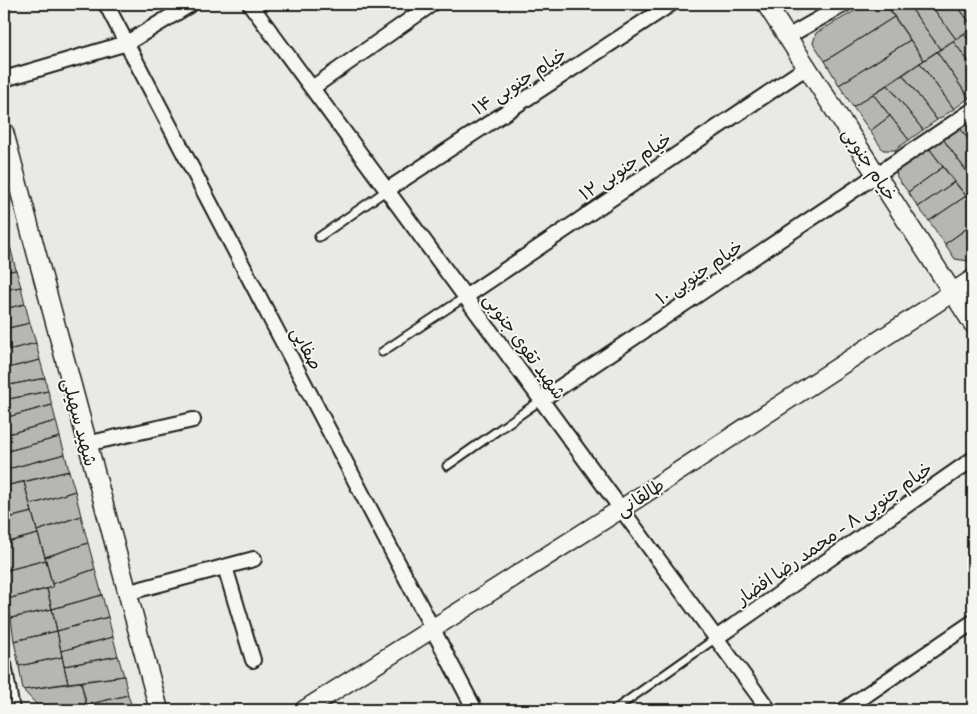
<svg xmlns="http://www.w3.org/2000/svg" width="977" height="714" font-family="'Patrick Hand','Playpen Sans Arabic',sans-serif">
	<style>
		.built { fill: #dadad6 }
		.building { fill: #b6b6b3; stroke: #1c1c1c }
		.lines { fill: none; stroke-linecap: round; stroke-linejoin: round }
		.service-casing { stroke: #1c1c1c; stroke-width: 11 }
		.minor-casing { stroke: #1c1c1c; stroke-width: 18 }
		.tertiary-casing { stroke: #1c1c1c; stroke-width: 21 }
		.service { stroke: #f6f6f2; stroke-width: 7 }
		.minor { stroke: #f6f6f2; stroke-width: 14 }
		.tertiary { stroke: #f6f6f2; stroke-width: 18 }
		.labels { text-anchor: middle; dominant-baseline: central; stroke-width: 4; stroke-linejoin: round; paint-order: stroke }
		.street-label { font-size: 18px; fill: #1c1c1c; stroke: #f6f6f2 }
	</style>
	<rect width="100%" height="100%" fill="#e9e9e5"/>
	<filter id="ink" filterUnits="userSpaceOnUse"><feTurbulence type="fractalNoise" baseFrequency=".02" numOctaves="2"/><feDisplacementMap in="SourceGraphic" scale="10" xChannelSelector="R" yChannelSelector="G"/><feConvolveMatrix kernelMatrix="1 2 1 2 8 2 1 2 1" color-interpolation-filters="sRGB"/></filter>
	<g filter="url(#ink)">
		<path class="built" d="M789,4H813L795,14Z"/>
		<path class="building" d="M867,4H886L894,17L825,61L813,43L816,33Z
			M886,4H908L940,49L924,60Z
			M908,4H930L956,39L940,49Z
			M930,4H956L973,27L956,39Z
			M956,4H973V27Z
			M894,17L910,40L839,85L825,61Z
			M973,27V45L964,34Z
			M964,34L973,45V67L953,41Z
			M910,40L924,60L853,107L839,85Z
			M953,41L973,67V96L969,98L937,52Z
			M937,52L969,98L954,109L920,63Z
			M920,63L954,109L937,120L903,75Z
			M903,75L937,120L923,130L888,85Z
			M888,85L923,130L909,140L873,94Z
			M873,94L890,116L870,131L853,107Z
			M890,116L909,140L895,150H883L870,131Z
			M973,118V146L960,128Z
			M960,128L973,146V180L943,139Z
			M943,139L973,180V191L966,196L929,148Z
			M929,148L943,167L908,192L897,177L896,170Z
			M943,167L954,182L918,207L908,192Z
			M954,182L966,196L929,221L918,207Z
			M973,191V206L966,196Z
			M966,196L973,206V224L945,244L929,221Z
			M973,224V258L969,261L955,259L945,244Z
			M5,229L11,250L4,251V230Z
			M11,250L16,270L4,272V251Z
			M16,270L21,287L4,290V272Z
			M21,287L25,304L4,309V290Z
			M25,304L30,323L4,329V309Z
			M30,323L36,343L4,351V329Z
			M36,343L40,360L4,369V351Z
			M40,360L45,378L4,386V369Z
			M45,378L48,391L4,400V386Z
			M48,391L52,405L4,418V400Z
			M52,405L56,421L4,435V418Z
			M56,421L60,437L4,452V435Z
			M60,437L65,454L4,470V452Z
			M65,454L69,471L4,486V470Z
			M69,471L75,491L30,505L24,482Z
			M24,482L32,512L4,519V486Z
			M75,491L81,516L37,531L30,505Z
			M32,512L38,534L4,543V519Z
			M81,516L88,543L45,557L37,531Z
			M38,534L46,560L4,571V543Z
			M88,543L95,569L52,584L45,557Z
			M46,560L53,587L7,599L4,571Z
			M95,569L102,595L52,609L47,589L53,587L52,584Z
			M47,589L52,609L11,618L7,599Z
			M102,595L108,617L57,631L52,609Z
			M52,609L57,631L14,641L11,618Z
			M108,617L113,637L61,651L57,631Z
			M57,631L62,657L19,666L14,641Z
			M113,637L118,656L64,666L61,651Z
			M118,656L124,676L68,683L64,666Z
			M62,657L68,683L23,690L19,666Z
			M124,676L128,695L86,705L81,682Z
			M81,682L88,710H42L23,690Z
			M128,695L133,710H88L86,705Z"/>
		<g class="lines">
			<g class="service-casing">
				<path id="service" d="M319,237L387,190
					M382,352L465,297
					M447,466L541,400
					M614,710L716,638"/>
			</g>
			<g class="minor-casing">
				<path id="minor" d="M106,4L475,710
					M250,4L769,710
					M787,37L845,4
					M4,79L127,43L191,4
					M312,88L432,4
					M387,190L671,4
					M465,297L807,67
					M541,400L973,110
					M86,444L193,420
					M225,567L253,660
					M126,593L254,559
					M716,638L973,459
					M4,664L12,710
					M844,710L973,622"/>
			</g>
			<g class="tertiary-casing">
				<path id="tertiary" d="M766,4L973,324
					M4,132L159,710
					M304,710L621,509L973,279"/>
			</g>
			<use href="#service" class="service"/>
			<use href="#minor" class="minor"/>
			<use href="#tertiary" class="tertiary"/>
		</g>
	</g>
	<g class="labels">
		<g class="street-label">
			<text transform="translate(519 81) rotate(-33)">خیام جنوبی ۱۴</text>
			<text transform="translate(870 164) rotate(57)">خیام جنوبی</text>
			<text transform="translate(625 166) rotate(-34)">خیام جنوبی ۱۲</text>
			<text transform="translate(699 272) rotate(-34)">خیام جنوبی ۱۰</text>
			<text transform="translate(525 346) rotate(54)">شهید تقوی جنوبی</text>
			<text transform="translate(307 348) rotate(62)">صفایی</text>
			<text transform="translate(80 422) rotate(75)">شهید سهیلی</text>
			<text transform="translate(640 497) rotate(-33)">طالقانی</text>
			<text transform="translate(834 533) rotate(-35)">خیام جنوبی ۸ - محمد رضا افضار</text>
		</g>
	</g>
	<rect width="977" height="714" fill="none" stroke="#f6f6f2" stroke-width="20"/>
	<rect x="10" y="10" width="957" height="694" fill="none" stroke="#1c1c1c" stroke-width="2" filter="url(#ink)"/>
</svg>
